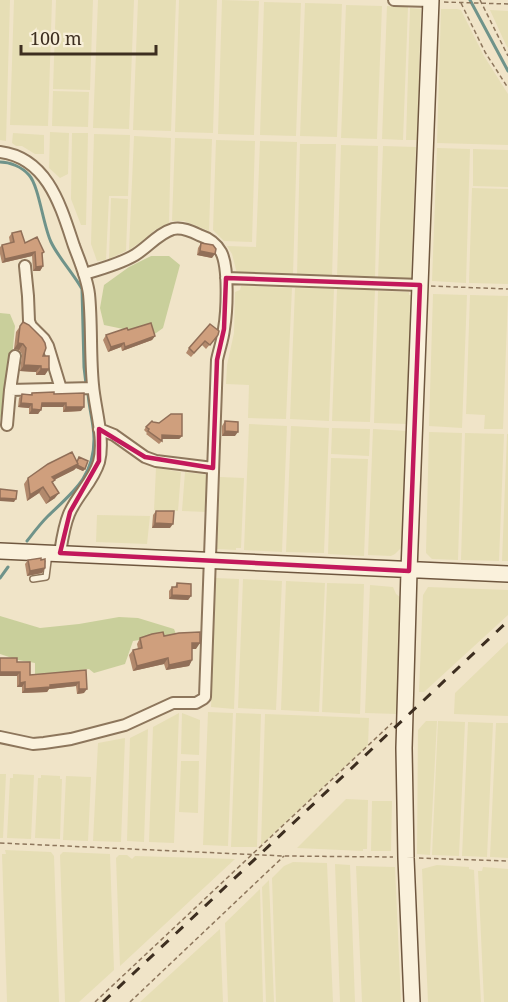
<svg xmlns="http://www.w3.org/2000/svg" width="508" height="1002" font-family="'Noto Serif',serif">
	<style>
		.farmland { fill: #e6deb5 }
		.green { fill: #c9cf9b }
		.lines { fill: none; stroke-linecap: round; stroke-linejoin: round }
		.stream { stroke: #6f938a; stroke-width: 3 }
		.lane-casing { stroke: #8d765c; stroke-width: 8 }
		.street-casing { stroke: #8d765c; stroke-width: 14 }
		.secondary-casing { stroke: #6f573f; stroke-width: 18 }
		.path { stroke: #8d765c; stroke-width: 1.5; stroke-dasharray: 4.5 3; stroke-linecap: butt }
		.lane { stroke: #faf1dc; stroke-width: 5 }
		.street { stroke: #faf1dc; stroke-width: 10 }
		.secondary { stroke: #faf1dc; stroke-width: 15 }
		.rail { stroke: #3d2e20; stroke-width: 3; stroke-dasharray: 10 10; stroke-linecap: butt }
		.wall { fill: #b2896c }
		.shaded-wall { fill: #916f58 }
		.building { fill: #cf9f7d; stroke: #916f58; stroke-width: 1.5 }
		.marked { fill: none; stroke: #c2185b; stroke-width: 4.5; stroke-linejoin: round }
	</style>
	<rect width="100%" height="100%" fill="#f0e4c8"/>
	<path class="farmland" d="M0,0H10L6,141L0,140Z
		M14,0H52L48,126L10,125Z
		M56,0H93L90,90L53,89Z
		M98,0H134L129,129L93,128Z
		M138,0H176L171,131L133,130Z
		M179,0H217L213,133L175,132Z
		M222,0L259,1L254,135L218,134Z
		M264,2L301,3L296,136L260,135Z
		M305,3L342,4L337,137L300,136Z
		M346,5L382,6L377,139L341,138Z
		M387,6L408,7L403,140L382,139Z
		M410,8L421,9L417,140H406Z
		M441,9H457L461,10L484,56L508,94V145L437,143Z
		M490,10L508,11V48L506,45Z
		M53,91L89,92L88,127L52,126Z
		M50,132L69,133L68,174L60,178L49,168Z
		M13,133L44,135V154H35L22,146H16L12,143Z
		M72,133H88L86,225H81L71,199Z
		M94,134L130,135L128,196H109L106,260L97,261L91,244Z
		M134,136L171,138L169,223L155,230L142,241L129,250Z
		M175,138L212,139L209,231L184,221H172Z
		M216,140L255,141L252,242L224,241L213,230Z
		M260,141L297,142L293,275L237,274L232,254L227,246L256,247Z
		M300,144H336L332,277L297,276Z
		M341,145L378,146L375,278L337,277Z
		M383,146L416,147L411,279L378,278Z
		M437,148L470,149L466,283L432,281Z
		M473,149L508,150V187L473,186Z
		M472,188L508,189V284L469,283Z
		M111,198L128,199L126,251L109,259Z
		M241,286L292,288L286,419L248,418L249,385L226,384L227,365L234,333L235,292L240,290Z
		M295,288L334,289L329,421L290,419Z
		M337,289L375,290L370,422L332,421Z
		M378,291L409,292V295H411L408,424L374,423Z
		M433,294L467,295L462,428L429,426Z
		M470,295L508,296L503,429H484L485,415L466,414Z
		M249,424L287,426L282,552L244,550Z
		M291,426L329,428L324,553L286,552Z
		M332,428L370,429L369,456L331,454Z
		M373,429L408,431L403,546L395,554L391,556L368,555Z
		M429,432L462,433L458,560L432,559L426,553Z
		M465,433L504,434L499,561L461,560Z
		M507,434H508V561H502Z
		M331,458L368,459L364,556L328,554Z
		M156,468L181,472L178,511L154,510Z
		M185,472L208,475L207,512L182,511Z
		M220,477L244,478L241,548H236V550L217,549Z
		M97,515L150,516L147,544L96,542Z
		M216,578L239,579L234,709L211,707Z
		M243,579L282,581L276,710L238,708Z
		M286,581L325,583L319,712L281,710Z
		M327,583L364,584L360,714L322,712Z
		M370,585L393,587L396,594L400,597L398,714L365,713Z
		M428,587L508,590V615L424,692H419L423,595Z
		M508,642V716L454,714L455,693Z
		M208,712L233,713L228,846L203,845Z
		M179,713L174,843L149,842L153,727Z
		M182,713L200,720L199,755L181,754Z
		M236,713L261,714L257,847H231Z
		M265,714L369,718L368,745L261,845Z
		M426,721H437L430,855L417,854L418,730Z
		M438,721L465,722L459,856L432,855Z
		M468,722L493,723L487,857L462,856Z
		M496,723H508V858L490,857Z
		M148,729L144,842L127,841L130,738Z
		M125,738L121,842L93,841L98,743Z
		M181,761H199L198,813L179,812Z
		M0,774H6L3,838H0Z
		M13,774L34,775L31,839L7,838L10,778H13Z
		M41,775L60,776V779H62L60,839L35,838L38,778H41Z
		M66,776L91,777L88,841L63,840Z
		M346,799L368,800L367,849H363V851L297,848Z
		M372,801H392L391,851H371Z
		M5,850L51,852L54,856L59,1002H7L2,854H6Z
		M63,852L110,854L114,970L79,1002H65L60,855Z
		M119,855H127L132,859L135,856L235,859L120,966L116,858Z
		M293,862L327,863L333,1002H276L272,878L284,866Z
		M335,864L350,865L355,1002H340Z
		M437,865L469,867V869L474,870L481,1002H428L422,869Z
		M356,866L395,867L401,1002H362Z
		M483,867L508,869V1002H484L478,871H482Z
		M269,880L274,1002H266L262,887Z
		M260,889L263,1002H228L225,923Z
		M220,929L223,1002H140Z"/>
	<path class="green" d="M151,256H169L180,265L163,328L152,336L150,325L128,330L104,325L100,308L104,285L129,267Z
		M0,313L10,314L15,326L10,379L0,420Z
		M0,616L40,628L79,624L119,617L138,618L174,629L176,634L133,641L125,664L94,673L89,669L35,676V663L18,660L0,654Z"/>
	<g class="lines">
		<path class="stream" d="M470,0L508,71
			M0,162C10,162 22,167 29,175C39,186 43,225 51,242C58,257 73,273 82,289L84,367L86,384
			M27,541C34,532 40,524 48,516C73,492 94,477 94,439C94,424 89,409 88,393
			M0,578L8,567"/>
		<g class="lane-casing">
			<path id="lane" d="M33,579L46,577L49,553"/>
		</g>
		<g class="street-casing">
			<path id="street" d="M394,0L431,1
				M0,152C48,158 61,207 74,246C80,262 87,278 89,294C92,324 90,355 93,385C95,409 105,439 99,462C93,482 77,495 69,514C64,526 62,540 60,553
				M25,266L28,296L29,321L31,326L44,339L48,346L61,389
				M226,278L420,285
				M10,390L15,356
				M7,425L10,390L93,388
				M99,429L114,435L145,457L156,461L213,468
				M0,737L33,744L44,743L71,739L125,725L173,703H196L203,699L205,697L217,360C219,350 223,339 224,329C227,311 229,267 221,252C216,243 208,238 199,235C191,231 182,227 173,229C159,233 148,247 135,255C120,264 101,269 84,274"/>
		</g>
		<g class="secondary-casing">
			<path id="secondary" d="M0,551L508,574
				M412,1002L406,858L404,748L409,571L431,0"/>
		</g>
		<path class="path" d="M480,0L508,56
			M444,2L508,4
			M461,3L485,52L508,88
			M431,286L508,289
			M0,843L284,856L393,857
			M419,858L508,861
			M95,1002L392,723
			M130,1002L284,856"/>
		<use href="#lane" class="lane"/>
		<use href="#street" class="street"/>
		<use href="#secondary" class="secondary"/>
		<path class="rail" d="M103,1002L508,621"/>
	</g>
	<path class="wall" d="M12,233L25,243L44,252L42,255L43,266L40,271H33L32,256L2,263L0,254V247L2,245L10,243L9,237Z
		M201,243L212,258L197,255L198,248Z
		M23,322L43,356L45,375H36V372L20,371L22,354L19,350L14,349L16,332Z
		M128,330L155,336L152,340L122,351L121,347L108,352L103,340L106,335Z
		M218,335L206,349L202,345L191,357L186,353L189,348Z
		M32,393L54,394L81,411L63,412V407H42L38,414H29V408L18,407L19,398L22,394H31Z
		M225,421L235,436H222V426Z
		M153,422L182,436L179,439H162V441L159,444L146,434L147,433L144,430L146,427Z
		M79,457L85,469L83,471L76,468L74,470L54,480L53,483L55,498L46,504L39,493L27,501L24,484L28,478L77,462Z
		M156,511L170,528H152L153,515Z
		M28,560L45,568L42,573L27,576L25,564Z
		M177,583L191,596L188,600L169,599V591L172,587H175Z
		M164,636L196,649H192V660L189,666L166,670L164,664L133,671L129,655L133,650L138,649L137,644L140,638Z
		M17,662L30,675L86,670L84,693L77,694L76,686L49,689L47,692L22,693V687H17V676H0Z"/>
	<path class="shaded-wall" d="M200,251L215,254L212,258L197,255Z
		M35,252L32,256L2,263L5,259Z
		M43,266L40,271H33L36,267Z
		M155,336L152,340L122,351L125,347Z
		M18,343L23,344L19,350L14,349Z
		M124,343L121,347L108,352L111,347Z
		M24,365L41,366L36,372L20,371Z
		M41,369H49L45,375H36Z
		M21,403L32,404L29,408L18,407Z
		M42,403H66L63,407H39Z
		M66,407H84L81,411L63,412Z
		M32,409L41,410L38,414H29Z
		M225,431L238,432L235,436H222Z
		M162,435L182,436L179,439H159Z
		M76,465L85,469L83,471L76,468L74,470L48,483L52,477Z
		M43,487L39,493L27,501L30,495Z
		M59,493L55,498L46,504L50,498Z
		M0,498L16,499L14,502L0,501Z
		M155,523L173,524L170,528H152Z
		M45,568L42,573L27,576L30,571Z
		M172,595L191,596L188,600L169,599Z
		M192,643H200L196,649H189Z
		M168,658L164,664L133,671L137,666Z
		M192,660L189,666L166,670L169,665Z
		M0,672H20L17,676H0Z
		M25,682L22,687H17L20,683Z
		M79,682L76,686L49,689L47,692L22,693L25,689L50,685Z
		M79,689H87L84,693L77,694Z"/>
	<path class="building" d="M21,231L25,243L37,237L44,252L42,253L43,266L36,267L35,252L5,259L2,245L14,242L12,233Z
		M201,243L213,245L216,249L215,254L200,251Z
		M23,322L29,325L42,338L45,343L46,348L43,356H49V369H41V366L24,365L26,348L23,344L18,343L20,326Z
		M151,323L155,336L125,347L124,343L111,347L106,335L127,328L128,330Z
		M210,324L219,331L218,335L210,345L205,341L194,353L189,348Z
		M54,392V394L84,393V407H66V403H42L41,410L32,409V404L21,403L22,394L32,395V393Z
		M171,414H182V436L162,435V441L148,431L149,429L146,427L152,421L153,422L159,423Z
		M225,421L238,422V432L225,431Z
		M72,452L78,464L52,477L55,480L52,482L59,493L50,498L43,487L30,495L28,478L48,464Z
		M79,457L88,461L85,469L77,465L78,464L77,462Z
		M0,489L17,491L16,499L0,498V499Z
		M156,511H174L173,524L155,523Z
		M41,558V560L45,559V568L30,571L28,560Z
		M177,583L191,584V596L172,595V587H177Z
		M163,632L164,636L179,633L200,632V643H192V660L169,665L168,658L137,666L133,650L142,648L140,638L152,634Z
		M0,658H17V662H30V675L86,670L87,689H79V682L50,685V687L25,689V682L20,683V672H0Z"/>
	<path class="marked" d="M226,278L420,285L409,571L60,553L70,512L99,461V429L145,457L213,468L217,360L224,329Z"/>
	<path d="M21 45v9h135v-9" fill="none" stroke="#3d2e20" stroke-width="3"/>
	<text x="30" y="45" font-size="18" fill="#3d2e20" stroke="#f7eed8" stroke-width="4.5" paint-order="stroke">100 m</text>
</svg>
